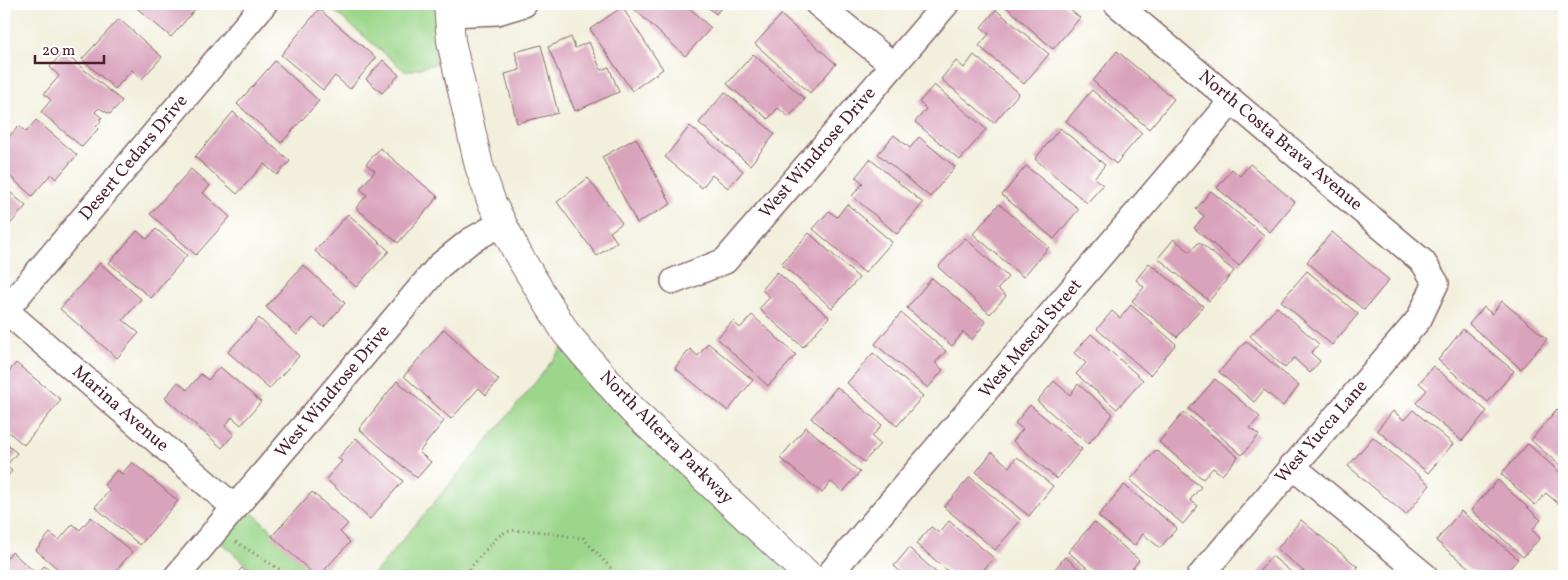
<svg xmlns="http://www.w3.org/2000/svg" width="1568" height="580" font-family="Vollkorn,serif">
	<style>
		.green { fill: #9bd68a; stroke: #727a5a }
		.building { fill: #d9a3bc }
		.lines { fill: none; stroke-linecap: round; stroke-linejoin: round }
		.minor-casing { stroke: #856869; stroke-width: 28 }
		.tertiary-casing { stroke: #856869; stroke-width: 30 }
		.path { stroke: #856869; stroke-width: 3; stroke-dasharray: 1 4; stroke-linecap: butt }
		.minor { stroke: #fff; stroke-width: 25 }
		.tertiary { stroke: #fff; stroke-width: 28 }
		.labels { text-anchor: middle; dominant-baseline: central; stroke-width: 4.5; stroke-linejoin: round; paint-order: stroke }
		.street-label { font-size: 18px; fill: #4a1f2b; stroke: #fff }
	</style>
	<rect width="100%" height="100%" fill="#fff"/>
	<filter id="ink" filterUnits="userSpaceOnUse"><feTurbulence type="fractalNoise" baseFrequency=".02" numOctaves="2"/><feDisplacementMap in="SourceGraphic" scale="10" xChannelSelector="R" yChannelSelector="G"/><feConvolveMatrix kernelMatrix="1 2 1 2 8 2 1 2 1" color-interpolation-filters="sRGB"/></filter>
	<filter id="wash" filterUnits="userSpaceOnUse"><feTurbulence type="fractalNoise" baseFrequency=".0096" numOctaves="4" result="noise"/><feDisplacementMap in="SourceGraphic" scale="20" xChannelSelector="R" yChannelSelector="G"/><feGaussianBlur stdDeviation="1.12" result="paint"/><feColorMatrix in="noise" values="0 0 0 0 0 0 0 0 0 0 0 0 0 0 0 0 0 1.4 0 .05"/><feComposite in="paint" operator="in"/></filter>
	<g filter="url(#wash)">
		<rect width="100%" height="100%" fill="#f2efdc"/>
		<path class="green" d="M326,4H448L455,58L406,72Z
			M570,338L809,576H372L527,393Z
			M240,502L324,576H260L212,535Z"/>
		<g id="blocks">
			<path class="building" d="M132,4H200L171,37Z
				M636,4H685L711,28L685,56L632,7Z
				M704,4H724L716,14Z
				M1003,4H1063L1080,18L1053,49Z
				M622,7L663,69L632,91L590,29Z
				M319,9L376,58L350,89L335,76L323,90L281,55Z
				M996,10L1049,54L1024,84L979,46L989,34L981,27Z
				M781,15L836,64L810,93L755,44Z
				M119,19L162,57L142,79L132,70L115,89L82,59Z
				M571,37L575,48L589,42L601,70L609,67L619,92L575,111L548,47Z
				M541,45L558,113L517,123L505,74L520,70L515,52Z
				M1117,51L1174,99L1149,129L1093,81Z
				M63,52L122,101L110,114L99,108L95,112L102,118L99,119L101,121L96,127L98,129L82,147L41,112L51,100L44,94L59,76L50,67Z
				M753,54L805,99L789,117L778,108L768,119L727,84Z
				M974,55L1019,93L994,123L941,79L956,61L964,68Z
				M383,60L399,75L382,93L366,79Z
				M275,61L319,101L281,143L237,104Z
				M934,85L986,129L960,160L915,122L926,109L919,102Z
				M1092,90L1142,133L1116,164L1066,121Z
				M725,92L775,134L750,165L699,123Z
				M233,112L290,161L277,175L264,164L237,194L195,157Z
				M36,120L77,155L56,179L51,174L32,196L4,171V142L19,126L26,132Z
				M690,126L743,171L728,188L712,175L702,188L665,157Z
				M1060,128L1105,165L1094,178L1103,185L1087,203L1035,159Z
				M894,135L910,148L919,137L955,167L930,197L878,154Z
				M636,138L671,204L637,223L602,157Z
				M380,148L438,197L398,243L356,208L367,195L360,189L375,171L366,164Z
				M870,159L923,203L897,234L852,196L863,183L856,177Z
				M1250,164L1295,202L1270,232L1217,188L1232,169L1240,176Z
				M1026,166L1079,209L1054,239L1002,195Z
				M191,169L210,186L203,193L230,217L196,255L150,214Z
				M588,178L622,223L610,232L617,242L597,256L557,202Z
				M4,187L26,206L4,231Z
				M1211,191L1264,235L1239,266L1194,228L1204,216L1196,209Z
				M847,204L892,242L865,273L813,229L829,211L837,217Z
				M999,204L1049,247L1023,277L973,234Z
				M348,214L389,251L356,287L315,251Z
				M156,229L187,255L151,298L109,263L137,231L147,239Z
				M1332,232L1389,280L1364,310L1307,262Z
				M809,233L859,278L832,308L781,264Z
				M965,238L1008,277L998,289L1006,296L990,314L938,267Z
				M1174,239L1190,252L1199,242L1234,271L1209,301L1158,258Z
				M100,263L141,299L123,320L139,333L117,358L60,309Z
				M1149,263L1203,306L1177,337L1132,301L1144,287L1136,280Z
				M303,265L345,303L324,327L313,318L297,335L266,307Z
				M1307,271L1358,314L1332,345L1281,301Z
				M777,272L829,317L803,347L759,309L770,297L762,290Z
				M932,278L986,322L972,340L963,332L952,346L907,308Z
				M1502,301L1547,339L1521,369L1469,324L1484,307L1492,314Z
				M1131,305L1176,344L1150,375L1097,329L1112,311L1120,318Z
				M1277,307L1319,344L1311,353L1320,361L1310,373L1294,358L1285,368L1250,336Z
				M901,313L946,351L935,363L943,370L928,388L875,344Z
				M752,315L796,355L768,386L717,338L733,321L740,328Z
				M259,318L299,356L269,389L228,352Z
				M444,329L499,380L486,395L479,388L451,419L404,376Z
				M1463,329L1514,371L1488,402L1438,360Z
				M1091,334L1143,380L1117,409L1076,374L1086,363L1074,353Z
				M1246,341L1299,386L1283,406L1264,390L1254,402L1219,372Z
				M708,343L753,380L728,411L675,368L690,349L698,356Z
				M873,353L923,396L897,426L847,383Z
				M16,363L61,400L24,445L4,428V378Z
				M1433,366L1487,411L1462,441L1416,403L1427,390L1419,383Z
				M220,367L261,402L241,425L232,417L225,426L234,434L222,448L165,398L178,382L187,390L201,374L208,380Z
				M1215,379L1260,417L1250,428L1259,435L1242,455L1189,409Z
				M397,381L444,421L419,452L431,462L417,478L359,429Z
				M1054,381L1070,395L1078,384L1113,414L1088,444L1037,401Z
				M837,387L882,425L872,437L880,444L864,462L811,418Z
				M1030,405L1082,449L1057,479L1013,441L1023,429L1015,423Z
				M1557,409L1564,415V469L1531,440Z
				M1413,410L1453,444L1428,473L1377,430L1393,411L1404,420Z
				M1184,412L1238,457L1222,475L1213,468L1203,479L1159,442Z
				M806,427L860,472L843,492L831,482L822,493L780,458Z
				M1373,437L1430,485L1406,515L1348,466Z
				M356,438L403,481L370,519L326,479L342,461L338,458Z
				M4,442L17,453L6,466L12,471L4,480Z
				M1528,444L1564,476V505L1562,507L1546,493L1535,505L1501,474Z
				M1156,450L1201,487L1190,500L1198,506L1183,524L1130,480Z
				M992,452L1009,467L1017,457L1053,486L1029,516L976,472Z
				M132,462L178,501L140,545L95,507L110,490L104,485L117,470L122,474Z
				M970,477L1021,520L995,550L944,507Z
				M1498,480L1541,520L1532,530L1540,538L1523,557L1471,510Z
				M1124,485L1177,528L1160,548L1143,534L1134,546L1098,516Z
				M312,492L348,524L340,532L350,542L319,576H316L272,536Z
				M1461,511L1518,559L1503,576H1479L1436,541Z
				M91,517L132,552L111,576H66L36,550L50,533L59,540L73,524L80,530Z
				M1301,520L1358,567L1351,576H1309L1277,549Z
				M949,521L994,558L978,576H954L916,544L931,527L939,533Z
				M1094,522L1139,560L1130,572L1136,576H1097L1068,552Z
				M909,548L940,576H899L902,573L894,566Z
				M12,552L37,574L44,566L56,576H8L4,573V562Z
				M1272,556L1296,576H1261L1258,573Z
				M1065,557L1088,576H1049Z
				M242,568L251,576H234Z"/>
		</g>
	</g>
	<g filter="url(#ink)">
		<use href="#blocks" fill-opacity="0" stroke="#856869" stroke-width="1"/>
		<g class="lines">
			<g class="minor-casing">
				<path id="minor" d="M818,4L893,65
					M1117,4L1423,262L1436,283L1419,319L1200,576
					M449,14L497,12L524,4
					M674,281L725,261L946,4
					M5,310L235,508
					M4,312L264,4
					M1292,466L1425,576
					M177,576L439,266L470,241L502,223
					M828,576L1232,101"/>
			</g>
			<g class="tertiary-casing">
				<path id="tertiary" d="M448,4L451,41L479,166L492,203L519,256L566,333L632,410L809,576"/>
			</g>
			<path class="path" d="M236,542L290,576
				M462,576C474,566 492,540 502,534C517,524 564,537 583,538L618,576"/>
			<use href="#minor" class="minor"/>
			<use href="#tertiary" class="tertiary"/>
		</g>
	</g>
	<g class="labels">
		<g class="street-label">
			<text transform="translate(1280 141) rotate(40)">North Costa Brava Avenue</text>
			<text transform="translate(818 153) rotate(-49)">West Windrose Drive</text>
			<text transform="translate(134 158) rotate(-50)">Desert Cedars Drive</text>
			<text transform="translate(1031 339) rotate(-50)">West Mescal Street</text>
			<text transform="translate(333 392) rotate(-50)">West Windrose Drive</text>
			<text transform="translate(120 409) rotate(41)">Marina Avenue</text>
			<text transform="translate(1322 432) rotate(-49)">West Yucca Lane</text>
			<text transform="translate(666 438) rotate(45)">North Alterra Parkway</text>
		</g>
	</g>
	<rect width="1568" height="580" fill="none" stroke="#fff" stroke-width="20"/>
	<path d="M35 55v8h69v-8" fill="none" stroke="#4a1f2b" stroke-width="2.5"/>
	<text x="42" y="55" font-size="15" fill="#4a1f2b" stroke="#ffffff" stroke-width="4" paint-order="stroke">20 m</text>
</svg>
